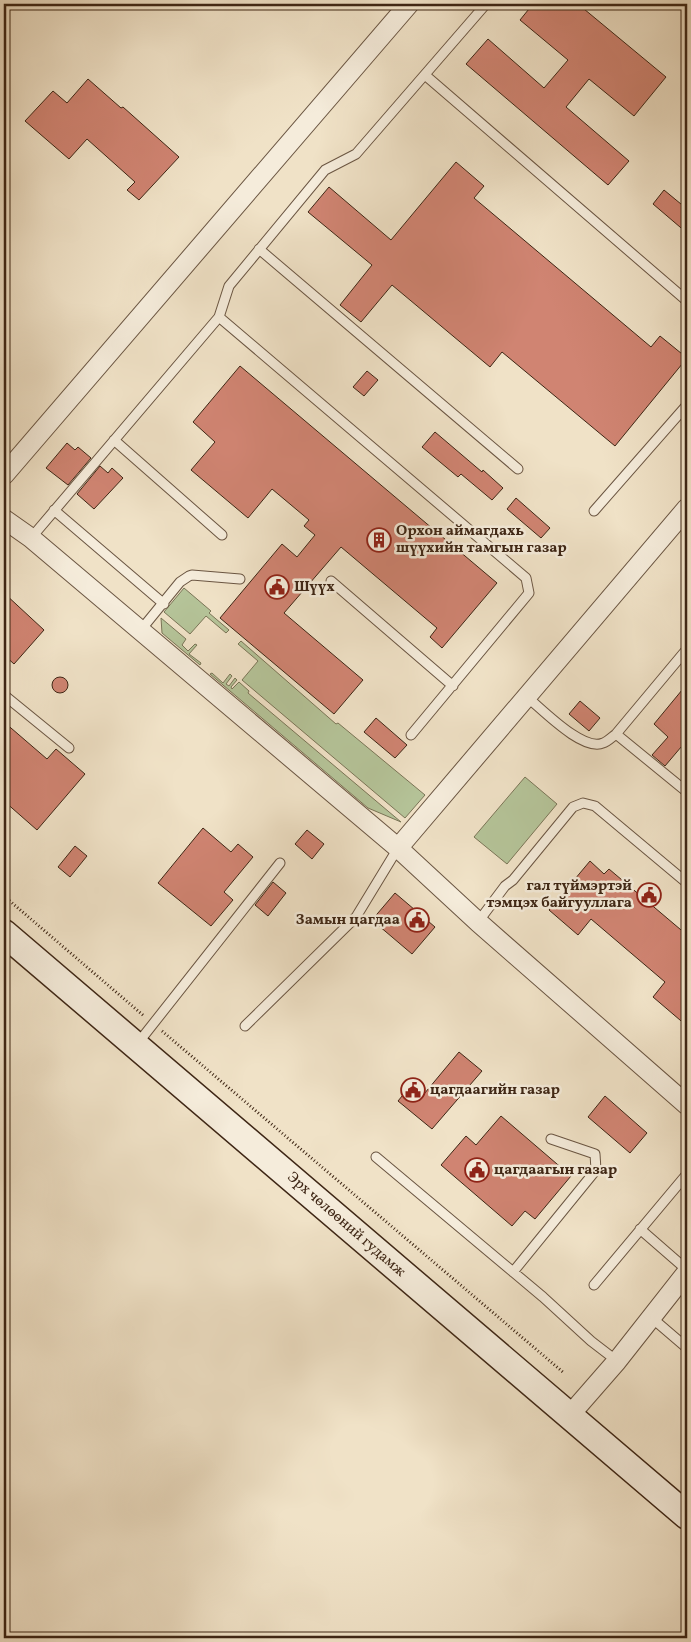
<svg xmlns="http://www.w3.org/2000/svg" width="691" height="1642" font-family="Vollkorn,serif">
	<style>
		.green { fill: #b5c499; stroke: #7a7557 }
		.building { fill: #d08472; stroke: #3e2615 }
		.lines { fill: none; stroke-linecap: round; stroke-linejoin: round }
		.service-casing { stroke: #6a5542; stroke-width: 11 }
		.minor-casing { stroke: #6a5542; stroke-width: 21 }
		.secondary-casing { stroke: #3e2615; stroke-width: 29 }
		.path { stroke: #3e2615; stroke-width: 3; stroke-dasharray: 1 2.5; stroke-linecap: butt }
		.service { stroke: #f5ecdb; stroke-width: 9 }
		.minor { stroke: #f5ecdb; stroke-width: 19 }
		.secondary { stroke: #f5ecdb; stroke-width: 26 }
		.labels { text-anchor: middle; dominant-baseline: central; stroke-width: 5; stroke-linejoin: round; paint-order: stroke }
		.poi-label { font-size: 15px; font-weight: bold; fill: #3e2615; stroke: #f5ecdb; text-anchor: start }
		.street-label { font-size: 15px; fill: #3e2615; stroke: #f5ecdb }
	</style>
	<rect width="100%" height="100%" fill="#f0e2c7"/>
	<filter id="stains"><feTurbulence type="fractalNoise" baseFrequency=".004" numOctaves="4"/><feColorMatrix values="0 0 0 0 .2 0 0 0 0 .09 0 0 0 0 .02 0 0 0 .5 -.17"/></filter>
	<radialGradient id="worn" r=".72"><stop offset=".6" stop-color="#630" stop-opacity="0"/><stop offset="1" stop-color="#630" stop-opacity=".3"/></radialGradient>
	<path class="green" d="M184,588L211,611L209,613L229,630L226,633L206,616L190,634L164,612Z
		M161,618L186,639L182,645L188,651L195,644L197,645L189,654L201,663L200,665L162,633Z
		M241,641L336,724L338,723L425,795L405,818L242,680L258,661L238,644Z
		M212,673L223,683L230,674L232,676L226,684L229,686L235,678L237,680L231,687L232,689L239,682L249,691L248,693L401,822L368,808L210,674Z
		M525,777L557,804L507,864L474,837Z"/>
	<path class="building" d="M533,4H578L666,77L634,116L589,79L566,107L629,161L608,185L466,64L488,39L544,88L568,60L520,20Z
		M88,79L121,108L123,107L179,157L139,200L127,190L135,182L87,139L69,159L25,121L53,91L67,103Z
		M456,162L484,186L474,198L651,347L660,336L687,358L615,446L502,352L490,367L392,285L361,322L340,305L372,265L308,212L329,187L391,240Z
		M664,190L687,209V233L653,204Z
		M240,366L497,583L442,648L430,637L437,628L341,547L284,613L363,680L334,714L220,618L282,544L297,557L315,535L304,526L309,520L272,489L248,518L191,470L215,442L193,422Z
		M367,371L378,380L364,396L353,387Z
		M435,432L482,472L483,470L503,488L492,500L461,474L458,477L422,447Z
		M67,443L75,450L78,447L91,458L68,485L46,468Z
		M100,466L108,473L112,468L123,478L94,509L77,494Z
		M516,498L550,528L541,538L507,509Z
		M4,593L44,630L14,664L4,655Z
		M52 685a8 8 0 1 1 16 0a8 8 0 1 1-16 0Z
		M687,684V740L665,766L652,755L668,737L654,724Z
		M580,701L600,718L589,731L569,714Z
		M376,718L407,745L395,758L364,732Z
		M4,722L47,759L56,749L85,774L37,830L4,801Z
		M203,828L231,852L238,844L253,857L224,892L233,900L211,926L158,883Z
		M307,830L324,844L312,859L295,844Z
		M75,846L87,856L70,877L58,867Z
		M590,861L604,874L609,869L687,935V1026L653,997L665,982L591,919L578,935L549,910Z
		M273,882L286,893L268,916L255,905Z
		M395,893L435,927L412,954L372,920Z
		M459,1052L482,1071L432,1129L398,1101L407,1090L419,1100Z
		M605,1096L647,1133L630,1153L588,1117Z
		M501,1116L571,1176L535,1219L525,1211L512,1226L441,1165L466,1136L476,1145Z"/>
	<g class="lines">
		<g class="service-casing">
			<path id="service" d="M425,75L687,301
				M259,249L518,469
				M219,317L526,578L529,593L411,735
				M114,440L222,535
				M54,510L164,604
				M594,511L687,405
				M31,538L219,317L229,286L325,170L356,154L486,4
				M331,581L453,686
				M140,631L180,582L189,576L192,575L240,579
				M4,695L69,748
				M527,697C542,709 583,752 603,743C607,742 612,737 616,734L687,649
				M616,734L687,792
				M478,922L505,886L513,880L573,807L583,803L595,806L687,883
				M245,1026L356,917L398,848
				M138,1043L280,863
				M376,1157L543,1297L591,1341L617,1361
				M640,1229L687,1270
				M513,1272L596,1170L595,1154L551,1139
				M594,1285L687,1174
				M652,1318L687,1348"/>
		</g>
		<g class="minor-casing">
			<path id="minor" d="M4,475L409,4
				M4,519L31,538L398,848L478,922L687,1105
				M398,848L687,508
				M569,1416L617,1361L687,1272"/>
		</g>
		<g class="secondary-casing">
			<path id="secondary" d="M4,933L687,1516"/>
		</g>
		<path class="path" d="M4,896L144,1016
			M162,1031L564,1373"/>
		<use href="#service" class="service"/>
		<use href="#minor" class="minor"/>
		<use href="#secondary" class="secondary"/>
	</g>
	<defs>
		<g id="building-ring" transform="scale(1.25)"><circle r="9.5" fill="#f5ecdb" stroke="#8f2418" stroke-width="1.5"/><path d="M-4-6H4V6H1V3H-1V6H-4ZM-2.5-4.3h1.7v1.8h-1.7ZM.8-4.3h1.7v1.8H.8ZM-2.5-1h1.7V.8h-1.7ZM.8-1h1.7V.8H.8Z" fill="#8f2418"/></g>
		<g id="civic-ring" transform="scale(1.25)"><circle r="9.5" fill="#f5ecdb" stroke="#8f2418" stroke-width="1.5"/><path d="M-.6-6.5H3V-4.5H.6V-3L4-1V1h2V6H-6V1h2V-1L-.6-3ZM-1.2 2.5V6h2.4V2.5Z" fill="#8f2418"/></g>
	</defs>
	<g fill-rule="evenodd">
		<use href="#building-ring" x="379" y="540"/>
		<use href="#civic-ring" x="277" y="587"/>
		<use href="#civic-ring" x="649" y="895"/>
		<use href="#civic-ring" x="417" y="920"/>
		<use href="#civic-ring" x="413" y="1090"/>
		<use href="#civic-ring" x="477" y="1170"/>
	</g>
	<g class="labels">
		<g class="poi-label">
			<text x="396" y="531">Орхон аймагдахь<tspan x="396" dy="17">шүүхийн тамгын газар</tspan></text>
			<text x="294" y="587">Шүүх</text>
			<text x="632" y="886" text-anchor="end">гал түймэртэй<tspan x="632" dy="17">тэмцэх байгууллага</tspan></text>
			<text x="400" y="920" text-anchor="end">Замын цагдаа</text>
			<text x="430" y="1090">цагдаагийн газар</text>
			<text x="494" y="1170">цагдаагын газар</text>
		</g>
		<g class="street-label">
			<text transform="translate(346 1225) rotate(41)">Эрх чөлөөний гудамж</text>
		</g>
	</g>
	<rect width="691" height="1642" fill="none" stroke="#f0e2c7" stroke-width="20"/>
	<rect x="5" y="5" width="681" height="1632" fill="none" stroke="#3e2615" stroke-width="2.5"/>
	<rect x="10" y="10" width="671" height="1622" fill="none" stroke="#3e2615"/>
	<rect width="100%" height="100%" filter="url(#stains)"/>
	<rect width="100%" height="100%" fill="url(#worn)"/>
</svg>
